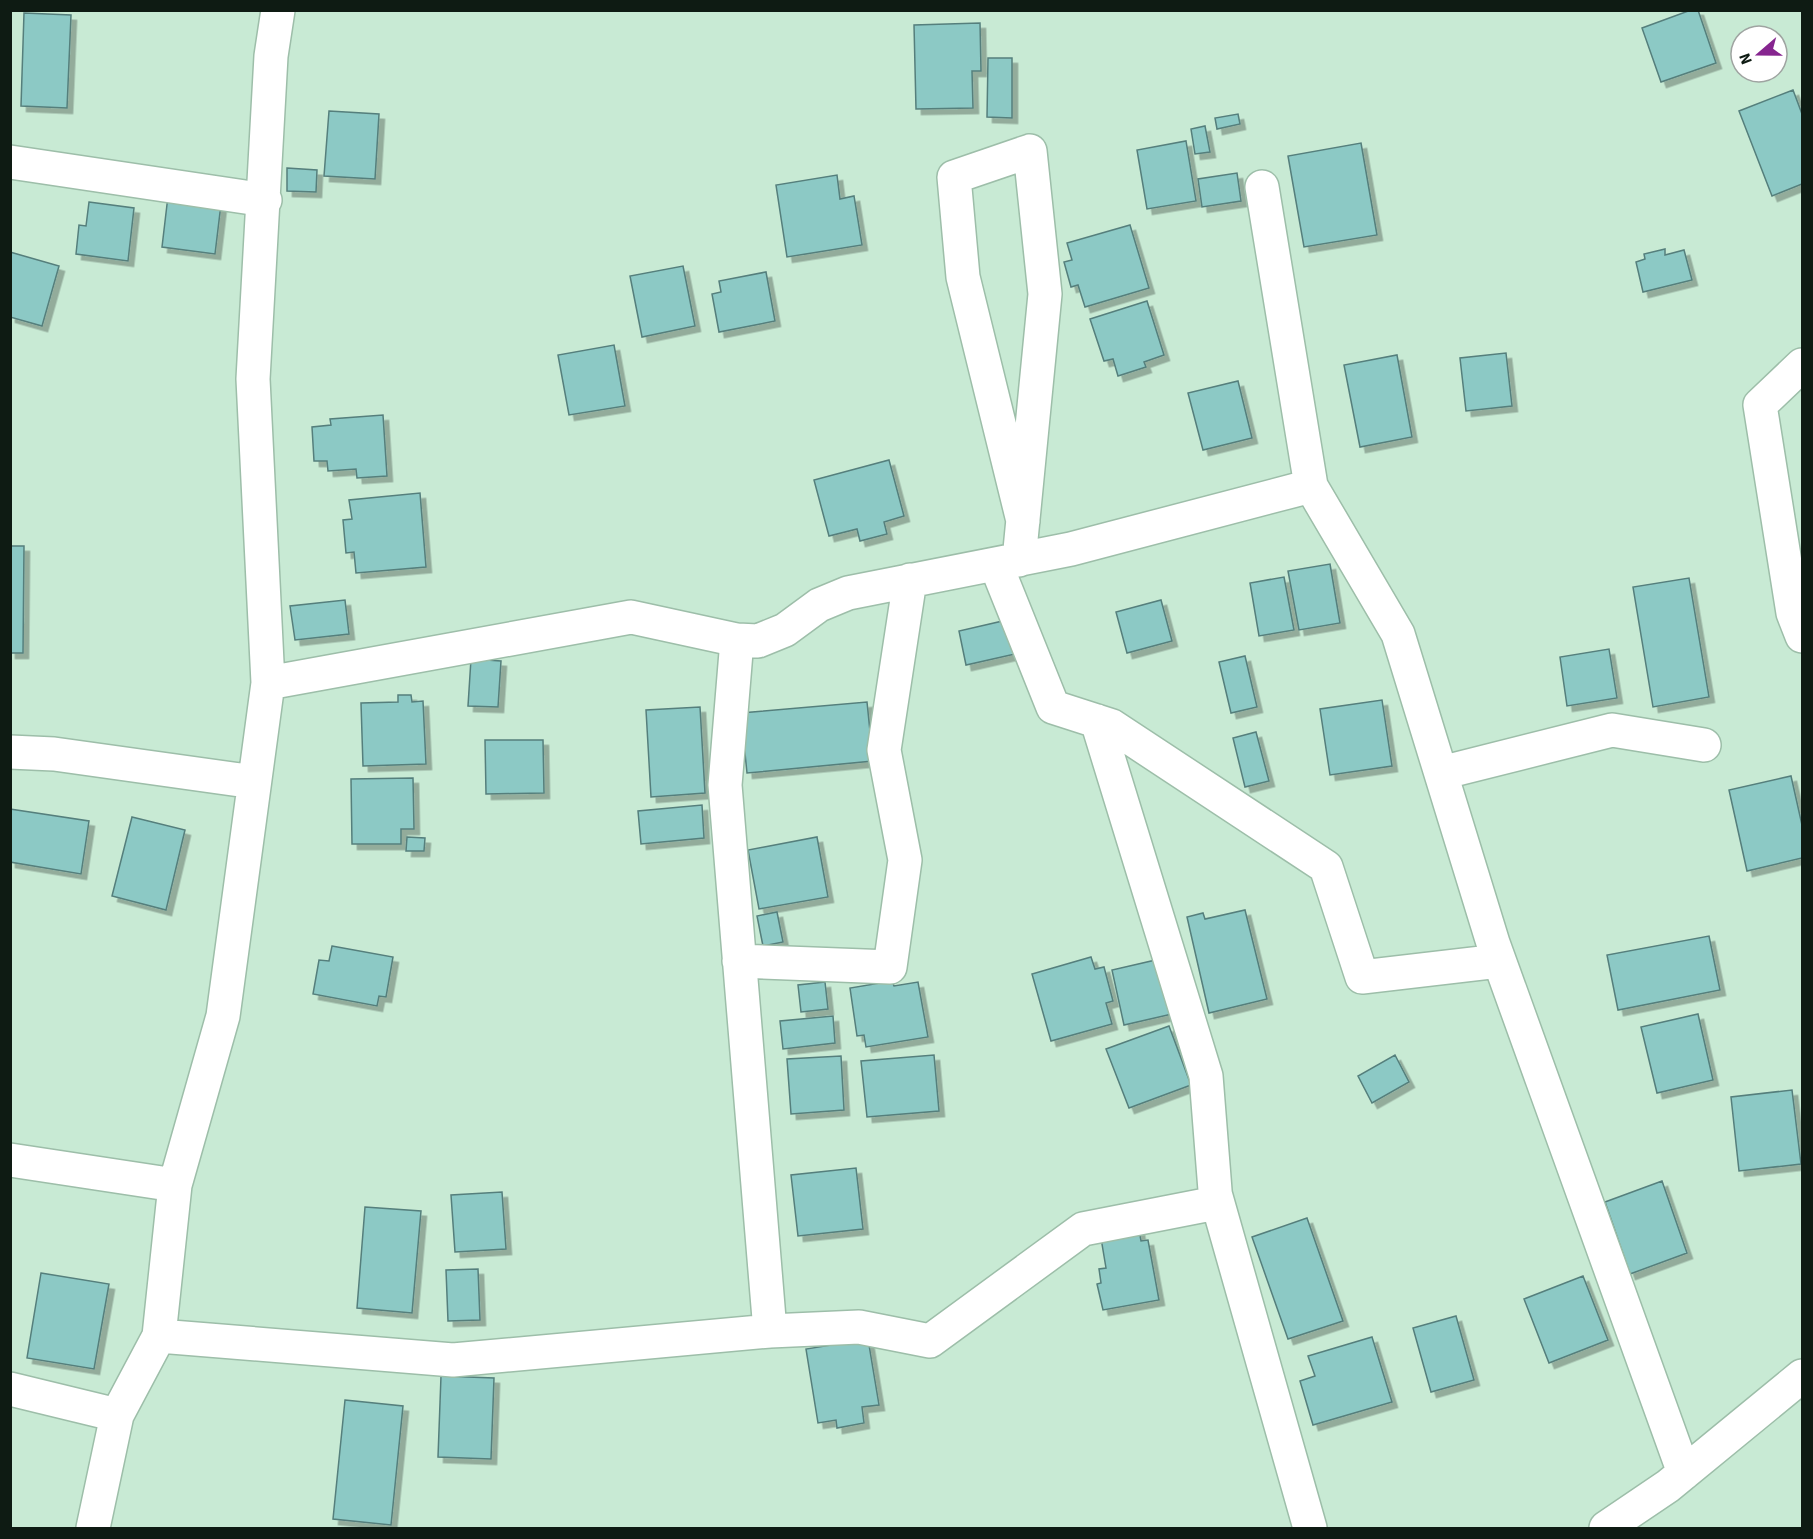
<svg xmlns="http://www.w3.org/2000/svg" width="1813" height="1539" font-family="'Source Sans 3',sans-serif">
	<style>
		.building { fill: #8cc9c5; stroke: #557f7c; stroke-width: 1.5; filter: url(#shadow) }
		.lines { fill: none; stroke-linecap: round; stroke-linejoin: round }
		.minor-casing { stroke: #9dbea9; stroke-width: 36 }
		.minor { stroke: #fff; stroke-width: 33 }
	</style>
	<defs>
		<filter id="shadow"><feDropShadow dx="5.5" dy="5.5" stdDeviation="0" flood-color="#0004"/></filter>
	</defs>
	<rect width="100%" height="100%" fill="#c8ead4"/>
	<path class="building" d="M1691,10H1698L1716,63L1661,82L1642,28Z
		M24,13L71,15L67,108L21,106Z
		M980,23L981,71H972L973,108L916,109L914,25Z
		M988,58H1012V118L987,117Z
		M1793,90L1802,114V184L1772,196L1739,111Z
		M329,111L379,114L375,179L324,176Z
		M1238,114L1240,124L1217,129L1215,118Z
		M1205,126L1210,152L1195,154L1191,129Z
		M1186,141L1196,201L1147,209L1137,150Z
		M1361,143L1377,235L1304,247L1288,156Z
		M287,168L317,170L316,192L287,191Z
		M1237,173L1241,201L1202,207L1198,179Z
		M837,175L840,199L854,196L862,245L787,257L776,185Z
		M168,196L221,204L215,254L162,247Z
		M89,202L134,208L128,261L76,254L79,225L86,226Z
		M1130,225L1149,288L1085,307L1078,285L1071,287L1064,262L1072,260L1067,243Z
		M1665,249V255L1684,250L1692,280L1643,292L1636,262L1645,259L1644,254Z
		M10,252L59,266L42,326L10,317Z
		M683,266L695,326L642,337L630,276Z
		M766,272L775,321L719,332L712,294L721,292L719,281Z
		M1147,301L1164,355L1144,362L1146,367L1118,376L1113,359L1104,361L1090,319Z
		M614,345L625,406L569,415L558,355Z
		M1506,353L1512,406L1466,411L1460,358Z
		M1397,355L1412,437L1360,447L1344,365Z
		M1238,381L1252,438L1203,450L1188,393Z
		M383,415L387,476L357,478L356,469L328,471L327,461H314L312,427L331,425L330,419Z
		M889,460L904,516L884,522L887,534L860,541L857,529L829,536L814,480Z
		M420,493L426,567L356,573L354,552L346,553L343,520L352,519L349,500Z
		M10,546H24L23,653H10Z
		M1330,564L1340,623L1299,630L1288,571Z
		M1284,577L1294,630L1259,636L1250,583Z
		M1689,578L1709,697L1653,707L1633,587Z
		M345,600L349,634L295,640L290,606Z
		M1161,600L1172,641L1127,653L1116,612Z
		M1007,620L1015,654L966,665L959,631Z
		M1609,649L1617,698L1567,706L1560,657Z
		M1245,656L1257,707L1231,713L1219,662Z
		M471,659L501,661L498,707L468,706Z
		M398,695H411L412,702L423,701L426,764L363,766L361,703L398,702Z
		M1382,700L1392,766L1330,775L1320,709Z
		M867,702L873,761L747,773L741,713Z
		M700,707L705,793L651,797L646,710Z
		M1256,732L1269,781L1245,787L1233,738Z
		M485,740H543L544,793L486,794Z
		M1791,776L1802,825V858L1747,871L1729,790Z
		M413,778L414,829H401V844H352L351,779Z
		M702,805L704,838L641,844L638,811Z
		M10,809L89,821L81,874L10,862Z
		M132,817L185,830L166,910L112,896Z
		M407,837L425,838L424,851H406Z
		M817,837L828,897L759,909L748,850Z
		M1245,910L1267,999L1209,1013L1187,917L1203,913L1205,919Z
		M777,912L783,942L763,946L757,916Z
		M1709,936L1720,990L1618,1010L1607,955Z
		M332,946L393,957L386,997L379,996L377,1006L313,994L319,960L329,961Z
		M1091,957L1095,969L1104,967L1113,1001L1106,1003L1112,1024L1051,1041L1032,974Z
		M1160,959L1172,1014L1124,1025L1112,970Z
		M892,981L894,986L918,982L928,1037L866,1047L864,1035L857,1036L850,988Z
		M825,982L828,1009L801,1012L798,985Z
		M1698,1014L1713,1080L1657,1093L1641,1027Z
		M833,1016L835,1043L783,1049L780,1021Z
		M1169,1026L1191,1085L1129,1108L1106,1049Z
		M934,1055L939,1111L867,1117L861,1061Z
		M1395,1055L1409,1082L1372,1103L1358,1076Z
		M841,1056L844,1110L791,1114L787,1059Z
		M1792,1090L1801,1164L1739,1171L1731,1097Z
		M856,1168L863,1229L798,1236L791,1175Z
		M1662,1181L1687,1253L1630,1274L1605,1202Z
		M502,1192L506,1249L455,1252L451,1195Z
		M365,1207L421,1211L412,1313L357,1308Z
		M1307,1218L1343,1321L1288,1339L1252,1237Z
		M1139,1230L1141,1241L1148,1240L1159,1300L1103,1310L1097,1284L1101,1283L1099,1269L1106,1268L1101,1238Z
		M478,1269L480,1320L448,1321L446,1270Z
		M41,1273L109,1284L94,1369L27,1358Z
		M1583,1276L1608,1340L1549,1363L1524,1299Z
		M1456,1316L1474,1380L1431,1392L1413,1328Z
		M1372,1337L1392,1402L1313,1425L1300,1381L1315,1376L1308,1356Z
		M868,1339L879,1405L862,1407L864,1423L837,1428L836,1420L818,1423L806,1349Z
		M441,1376L494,1378L491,1459L438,1457Z
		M345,1400L403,1406L391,1525L333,1519Z"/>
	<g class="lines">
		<g class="minor-casing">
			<path id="minor" d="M10,162L265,200
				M1262,187L1311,486L1398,634L1493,943L1684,1473
				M1802,365L1760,405L1793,613L1802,636
				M1019,560L1045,294L1030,151L954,177L963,277L1023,521
				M996,565L1053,707L1112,726L1326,867L1362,977L1499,961
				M737,640L725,785L770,1331
				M268,683L631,617L737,640L758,641L785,630L819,605L848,593L1071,549L1311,486
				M10,752L54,754L254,782
				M1441,773L1612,730L1704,745
				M739,961L890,967L905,860L884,750L910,580
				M10,1160L175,1185
				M1215,1193L1310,1528
				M159,1336L453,1360L770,1331L859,1327L930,1341L1083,1229L1216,1203L1206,1076L1097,721
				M10,1389L117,1415
				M93,1528L117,1415L159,1336L175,1185L223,1016L268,683L253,379L271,56L278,10
				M1606,1528L1668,1486L1802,1376"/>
		</g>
		<use href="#minor" class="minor"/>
	</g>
	<rect width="1813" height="1539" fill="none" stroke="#0e1b13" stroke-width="24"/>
	<g transform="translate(1759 54) rotate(250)"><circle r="28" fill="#ffffff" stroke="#9fa4a1" stroke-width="1.5"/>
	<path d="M0-4.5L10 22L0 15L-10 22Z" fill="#86258f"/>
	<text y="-9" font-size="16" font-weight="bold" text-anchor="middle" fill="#0e1b13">N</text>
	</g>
</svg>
